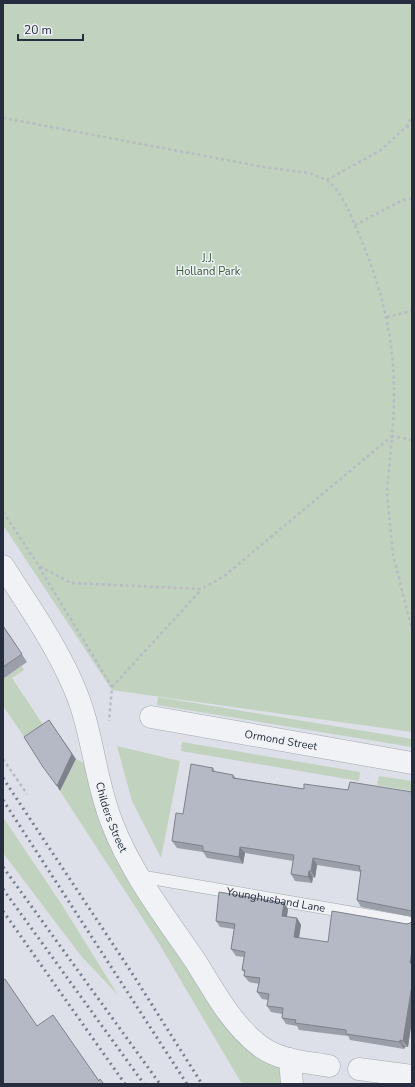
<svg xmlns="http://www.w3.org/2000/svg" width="415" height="1087" font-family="'Nunito Sans',sans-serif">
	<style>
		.green { fill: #c1d2be }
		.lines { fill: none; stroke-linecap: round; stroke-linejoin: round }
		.lane-casing { stroke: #a2a7b2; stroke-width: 13 }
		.street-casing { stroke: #a2a7b2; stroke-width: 23 }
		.path { stroke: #b7bbc3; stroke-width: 2.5; stroke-dasharray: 3 3; stroke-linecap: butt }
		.lane { stroke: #f0f2f6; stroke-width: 12 }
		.street { stroke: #f0f2f6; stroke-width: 22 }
		.rail { stroke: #767e92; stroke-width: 3; stroke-dasharray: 2 4; stroke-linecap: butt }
		.wall { fill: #9b9fa9 }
		.shaded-wall { fill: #7e828a }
		.building { fill: #b4b9c5; stroke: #7e828a }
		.labels { text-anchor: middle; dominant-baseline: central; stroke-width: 3; stroke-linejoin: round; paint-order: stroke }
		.park-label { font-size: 11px; fill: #365c32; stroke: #edf0f6 }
		.street-label { font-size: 11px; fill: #262d3f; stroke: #edf0f6 }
	</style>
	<rect width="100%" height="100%" fill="#dde0e8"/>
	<path class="green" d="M3,3H412V732L112,690L3,525Z
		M22,666L24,670L12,678L46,729L27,741L3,706V679Z
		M158,697L412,739V747L157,705Z
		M182,742L360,772L359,781L181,751Z
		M117,746L180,761L161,858L132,801Z
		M76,759L86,764L100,824L114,855L165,937L229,1029L244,1048L267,1057L278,1066L286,1084H242L158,942L60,791Z
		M379,776L412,781V791L377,785Z
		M3,817L62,905L118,995L82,957L3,853Z"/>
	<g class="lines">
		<g class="lane-casing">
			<g id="lane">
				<path id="s1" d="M139,876L412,923"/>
			</g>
		</g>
		<g class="street-casing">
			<g id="street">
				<path id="s2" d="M3,566C27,603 56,645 73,685C93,729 94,778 112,823C131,873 166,918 196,962C214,991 232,1025 260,1046C280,1061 306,1062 329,1066"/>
				<path id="s3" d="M151,717L412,763"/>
				<path d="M290,1059L292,1084"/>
				<path d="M359,1069L412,1076"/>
			</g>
		</g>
		<path class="path" d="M3,118L264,167L309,173L327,180L381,150L406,127H412
			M406,127L412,117
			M355,225L403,200L412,199
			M387,317L412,311
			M412,440L392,436L387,492L393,555L412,630
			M3,512L39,566L71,583L201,589L223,577L392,436C399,359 388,303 358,232C350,214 343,193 327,180
			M39,567L112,687L109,721
			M112,687L201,590
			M3,759L27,794"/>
		<use href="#lane" class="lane"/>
		<use href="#street" class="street"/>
		<path class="rail" d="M3,778L130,970L202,1084
			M3,800L187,1084
			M3,867L160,1084
			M3,889L144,1084
			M3,911L125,1084"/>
	</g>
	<path class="wall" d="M3,625L27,662L3,679Z
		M213,768L215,772L233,775L236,778L304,789L412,792V917L361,907L357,900L361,872L317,865L315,878L313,877L312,883L295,881L291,874L293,861L245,853L243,864L207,858L203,852L177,848L172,841L183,814Z
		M284,903L288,909L287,917L297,918L301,925L299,938L328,942L410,923L412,922V1020L408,1047H405L404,1049L350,1040L348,1036L299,1030L297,1026L286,1024L282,1018V1014L271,1012L267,1006L268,1000L262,999L257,992L259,984L249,982L244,976L245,973L242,970L244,957L236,956L231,949L234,929L220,927L216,921Z"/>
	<path class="shaded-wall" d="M49,720L76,759L60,791L57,786Z
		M240,847L245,853L243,864L239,857Z
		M313,858L317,865L315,878L311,871Z
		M309,871L313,877L312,883L308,877Z
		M284,903L288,909L286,922L282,916Z
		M297,918L301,925L298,943L294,937Z
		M412,951V965L410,963Z
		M412,985V1020L408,1047L403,1041Z
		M400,1040L405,1047L404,1049L400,1042Z"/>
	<path class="building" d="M3,626L22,654L3,667Z
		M49,720L72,754L57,786L43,767L24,737Z
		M191,764L213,768L212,771L233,775V778L304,789V784L348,790L350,782L412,792V911L357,900L361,870H359L360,866L313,858L311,871H309L308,877L291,874L294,855L240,847L239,857L203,851V846L172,841L176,813L183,814Z
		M219,892L284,903L282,916L297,918L294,937L328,942L332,911L407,924L410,923L412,922V951L410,963H412V985L403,1041L400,1040V1042L346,1034V1030L295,1023L296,1020L282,1018L283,1008L267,1006L269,994L257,992L260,978L244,976L245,970H242L245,952L231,949L235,924L216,921Z
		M5,979L37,1026L53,1015L99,1081L100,1079L104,1084H3V980Z"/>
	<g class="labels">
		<g class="park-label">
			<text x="208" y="258">J.J.<tspan x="208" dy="13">Holland Park</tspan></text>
		</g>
		<g class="street-label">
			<text stroke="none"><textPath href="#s3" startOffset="132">Ormond Street</textPath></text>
			<text stroke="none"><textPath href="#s2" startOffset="276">Childers Street</textPath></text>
			<text stroke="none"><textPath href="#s1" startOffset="139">Younghusband Lane</textPath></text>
		</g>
	</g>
	<rect width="415" height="1087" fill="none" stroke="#262d3f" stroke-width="8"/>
	<path d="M18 34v6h65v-6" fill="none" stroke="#262d3f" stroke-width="2"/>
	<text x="24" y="34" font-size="12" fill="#262d3f" stroke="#edf0f6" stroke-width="3" paint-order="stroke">20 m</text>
</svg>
